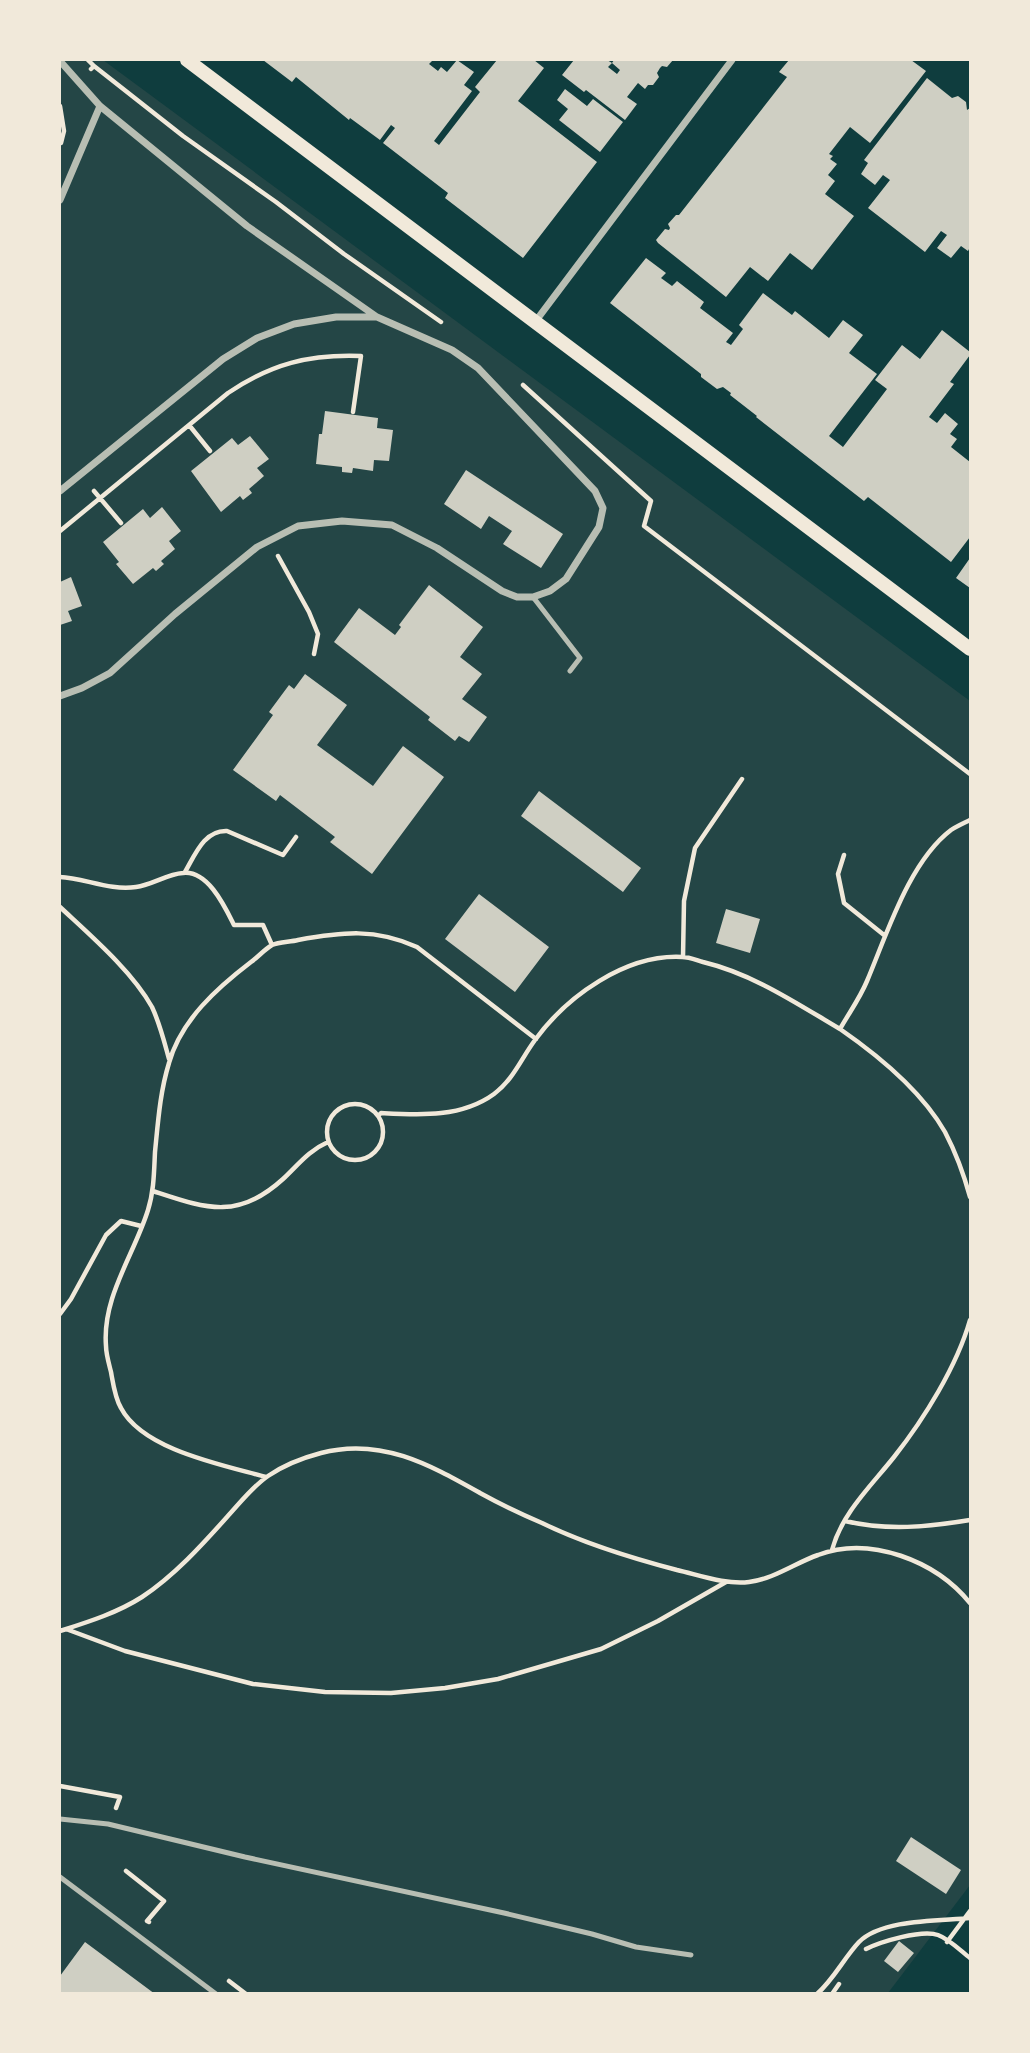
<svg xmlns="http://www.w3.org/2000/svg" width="1030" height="2053" font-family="'Varela Round',sans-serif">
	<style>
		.green { fill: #244646 }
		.building { fill: #cfcfc3 }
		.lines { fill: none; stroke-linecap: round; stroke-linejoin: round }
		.path { stroke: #f1e9da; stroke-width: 4.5 }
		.service { stroke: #b8beb3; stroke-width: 5 }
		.minor { stroke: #b8beb3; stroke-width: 7 }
		.secondary { stroke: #f1e9da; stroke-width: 14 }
	</style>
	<rect width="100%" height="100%" fill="#0f3d3e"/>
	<path class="green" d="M60,60H103L970,701V1885L888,1993H60Z"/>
	<path class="building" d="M263,60H433L429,64L438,71L441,67L447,72L457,60L474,72L464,85L472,91L434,141L439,145L480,92L475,87L497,60H534L544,68L518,101L597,162L523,258L445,198L448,193L383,143L395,128L391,125L380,140L350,118L349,120L296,77L292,82Z
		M574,60H607L612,63L608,67L617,74L620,70L612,63L614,60H673L667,67L662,66L660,68L657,73L659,77L653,85H648L645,89L638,83L627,97L637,104L625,120L586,90L584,92L562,75Z
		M789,60H911L926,71L870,143L850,127L829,154L833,156L830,159L837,164L828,175L835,181L825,194L854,216L812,270L790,253L768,281L750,267L726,297L658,243L656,240L665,229L669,230L670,228L668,224L676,215H679L787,77L779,72Z
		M927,78L952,98L958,96L966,102L967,110L970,108V247L968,251L961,246L951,258L937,248L947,235L941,231L925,252L868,208L890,180L883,175L875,185L861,174L868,163L864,160Z
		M565,89L587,106L593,99L623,122L600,152L559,120L568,109L557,100Z
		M646,258L666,273L661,278L672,286L677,281L704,302L700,308L733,333L726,342L731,345L743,329L739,325L763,293L792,315L795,311L829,338L843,320L863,335L849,353L877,374L829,436L843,447L887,389L875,380L902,345L920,359L942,330L970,352V355L950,382L954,384L929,417L937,423L945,413L958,424L950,434L957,439L951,447L970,462V537L951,562L868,497L864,501L756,417L757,416L730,395L731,393L723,387L717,389L701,377V374L610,303Z
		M325,411L378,418L377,428L393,430L389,461L374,460L373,471L353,468L352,473L342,472V467L316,464L319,434H322Z
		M250,436L269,459L257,468L264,476L249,489L252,493L243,500L240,496L221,512L191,471L232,438L238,445Z
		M466,470L563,534L541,568L503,544L512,531L489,516L481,529L444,504Z
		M162,507L181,531L169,541L175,549L161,561L164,564L156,571L153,568L133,584L116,564L119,562L103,542L143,509L150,518Z
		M970,558V588L956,578Z
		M71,577L82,606L68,611L72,621L60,625V582Z
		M429,585L483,627L460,657L482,674L462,699L487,717L469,742L459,736L455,741L428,720L430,717L334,642L359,608L395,635L401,627L399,625Z
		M305,674L347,705L317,745L373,786L403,746L444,777L372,874L330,842L335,837L280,795L276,801L233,770L273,715L269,712L289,685L294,689Z
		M539,791L641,868L623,892L521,816Z
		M479,894L549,947L515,992L445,939Z
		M726,909L760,919L750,953L716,943Z
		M911,1837L961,1870L946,1894L896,1861Z
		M899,1941L914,1953L898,1972L884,1961Z
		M85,1942L155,1994H60V1976Z"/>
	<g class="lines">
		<path class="path" d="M88,60L94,66
			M91,69L94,66L183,136L276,202L344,254L441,322
			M60,106L64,131L61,143
			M523,385L651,501L644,526L970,774
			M189,425L210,451
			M94,491L121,523
			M60,531L228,393C271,364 309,354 361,356L353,412
			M278,556L309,612L318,634L314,654
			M970,820C964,823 957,826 951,830C909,862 887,934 867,981C860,998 849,1013 840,1029C879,1056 921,1090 945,1132C956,1153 964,1175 970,1197
			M844,855L838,874L844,903L884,935
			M185,872C195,855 204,830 227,831L283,855L296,837
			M60,877C84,878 110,891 136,887C152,885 167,874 183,873C208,870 225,907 234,925H263L272,945
			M60,907C90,935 132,971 152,1007C160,1024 164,1041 169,1059
			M683,957L684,901L695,848L742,779
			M327 1132a28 28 0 1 1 56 0a28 28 0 1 1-56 0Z
			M378,1116L381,1113C419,1115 461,1118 494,1094C513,1080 521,1059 535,1040C567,996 626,954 682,957C689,957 696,960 703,962C753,974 796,1003 840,1029
			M153,1191C205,1208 237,1221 283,1179C299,1164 308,1151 328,1142
			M60,1314L71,1299L106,1235L121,1221L141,1226
			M266,1477C223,1465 143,1450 121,1408C115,1398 113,1383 111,1372C109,1364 106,1354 106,1346C102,1297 134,1255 148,1210C154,1191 154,1172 155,1152C158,1122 160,1092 169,1063C181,1020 217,988 251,962C258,957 265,949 272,945C279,942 290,942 298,940C343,932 375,928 417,947L536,1039
			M845,1521C887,1531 928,1527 970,1520
			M832,1550C842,1513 871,1486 894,1457C924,1419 957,1366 970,1320
			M66,1629L125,1651L253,1684L325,1692L391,1693L445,1688L498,1679L601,1649L658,1621L726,1582
			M60,1631C88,1622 117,1613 142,1597C174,1576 202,1545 227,1517C240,1503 252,1487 268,1476C284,1465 302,1458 321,1453C381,1437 430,1465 480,1493C500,1504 521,1514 542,1523C585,1544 631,1558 677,1570C699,1575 726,1585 749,1582C774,1579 795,1563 818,1555C870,1535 936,1561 970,1603
			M60,1786L120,1797L116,1808
			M126,1871L164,1901L147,1921L149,1922
			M947,1942L970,1911
			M866,1949C880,1942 922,1929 938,1935C949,1939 961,1951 970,1958
			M229,1981L246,1994
			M817,1994C834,1979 844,1958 859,1942C882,1919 939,1921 970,1918
			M832,1994L839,1984"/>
		<path class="service" d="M533,597L580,658L570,671
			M60,1819L108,1824L245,1857L504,1913L592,1934L636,1947L691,1955
			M60,1877L216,1994"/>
		<path class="minor" d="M60,61L100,106L247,226L377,317L452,350L478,368L595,491L603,508L599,527L566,579L550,591L533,597H517L502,591L437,548L392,525L342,521L298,526L257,547L175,614L110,673L82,688L60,696
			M60,200L100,106
			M535,322L732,60
			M60,491L223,359L257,338L294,324L336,317H377"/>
		<path class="secondary" d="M187,60L970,649"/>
	</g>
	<rect width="1030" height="2053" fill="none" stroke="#f1e9da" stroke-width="122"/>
</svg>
